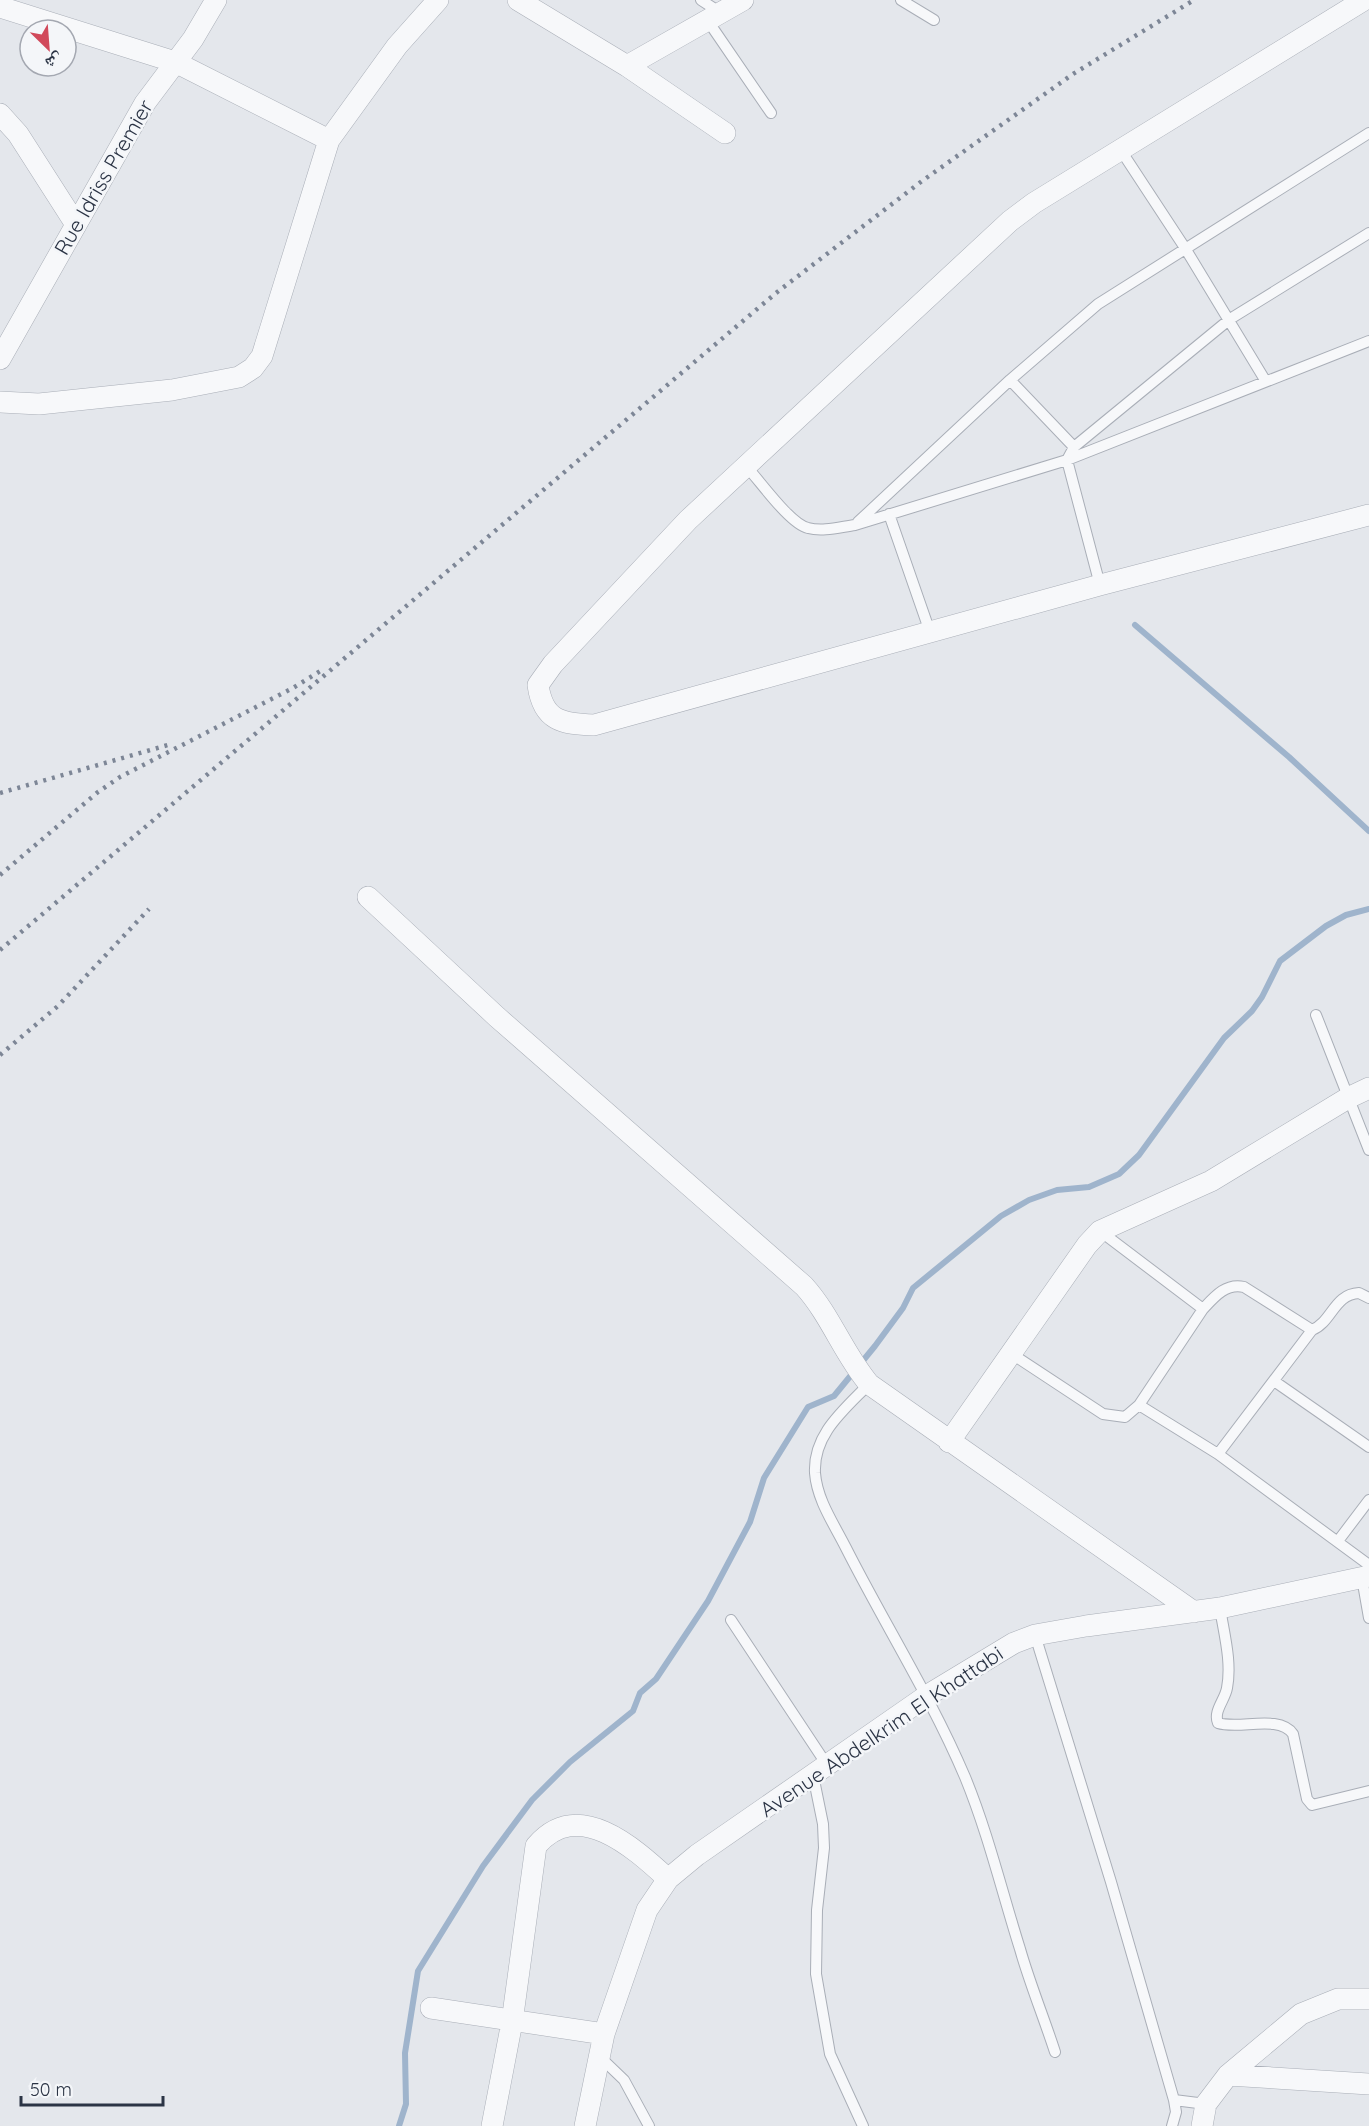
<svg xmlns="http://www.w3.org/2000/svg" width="1369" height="2126" font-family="Quicksand,'Noto Naskh Arabic',sans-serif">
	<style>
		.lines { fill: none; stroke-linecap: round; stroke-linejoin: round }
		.stream { stroke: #9fb4cc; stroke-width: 6 }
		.service-casing { stroke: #a9aeb7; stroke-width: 12 }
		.minor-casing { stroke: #a9aeb7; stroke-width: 22 }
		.service { stroke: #f7f8fa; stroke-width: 10 }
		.minor { stroke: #f7f8fa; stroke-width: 21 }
		.rail { stroke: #7d8696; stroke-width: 4.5; stroke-dasharray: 3 6; stroke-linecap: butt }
		.labels { text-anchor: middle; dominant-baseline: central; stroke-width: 5; stroke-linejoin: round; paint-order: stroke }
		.street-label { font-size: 21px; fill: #2b3445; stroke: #f4f6f9 }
	</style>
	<rect width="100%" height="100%" fill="#e4e7ec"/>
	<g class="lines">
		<path class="stream" d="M1135,625L1289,757L1369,831
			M399,2126L406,2104L405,2053L418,1971L483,1866L532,1800L570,1762L633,1711L640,1693L656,1679L708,1601L750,1522L764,1478L808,1407L834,1396L875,1346L903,1308L913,1288L1001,1216L1029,1200L1057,1190L1089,1187L1119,1174L1139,1155L1224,1038L1252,1011L1262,997L1280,961L1326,926L1346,915L1369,909"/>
		<g class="service-casing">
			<path id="service" d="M701,0L721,13
				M901,0L934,20
				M708,21L771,113
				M1120,149L1185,248L1265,380
				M1010,380L1074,447
				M746,466C760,481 790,524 808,528C823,532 840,527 855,525L1067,460L1369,341
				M889,514L930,632
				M858,522L1010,380L1098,304L1369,133
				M1100,585L1067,460L1074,447L1230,319L1369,233
				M1316,1015L1369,1150
				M1100,1231L1203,1309C1215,1296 1226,1283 1244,1287L1312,1330C1332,1322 1334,1294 1359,1293L1369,1298
				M1012,1354L1103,1414L1125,1417L1139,1405L1203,1309
				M1274,1381L1369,1447
				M869,1384C844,1410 813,1434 815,1473C817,1500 834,1524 846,1548C885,1625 931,1697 965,1777C988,1833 1002,1892 1020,1949C1030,1984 1044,2018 1055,2052
				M1139,1405L1218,1454L1369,1565
				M1218,1454L1312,1330
				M1338,1541L1369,1500
				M1362,1578L1369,1618
				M1220,1608C1224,1634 1232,1662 1227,1688C1225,1700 1213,1711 1218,1723C1239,1730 1279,1714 1293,1734L1307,1799L1312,1805L1369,1791
				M731,1620L827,1765
				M1035,1635L1111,1882L1174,2100L1176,2112L1172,2126
				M813,1775L823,1824L824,1848L817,1910L816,1974L830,2054L863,2126
				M599,2056L624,2080L649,2126
				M1174,2100L1206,2104"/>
		</g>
		<g class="minor-casing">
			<path id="minor" d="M518,0L627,66L725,133
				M1364,0L1034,203L1010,221L688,520L553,664L538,685C543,721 562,724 594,725L1100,585L1369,515
				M0,7L175,62L329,140
				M627,66L743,0
				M0,114L18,134L75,223
				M0,359L145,103L193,39L216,0
				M0,402L39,404L172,390L239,377L253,368L262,356L329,140L397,46L438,0
				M368,897L497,1017L804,1286C831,1316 843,1353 869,1384L1194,1612
				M949,1442L1087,1245L1100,1231L1211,1181L1348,1098L1369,1088
				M431,2008L604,2034
				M1228,2075L1369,2084
				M492,2126L512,2022L536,1846C578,1797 633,1847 668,1879
				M585,2126L604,2034L647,1910L668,1879L697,1855L928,1695L1014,1643L1035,1635L1086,1626L1220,1608L1369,1576
				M1202,2126L1206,2104L1228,2075L1301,2014L1338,1999H1369"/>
		</g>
		<use href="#service" class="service"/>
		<use href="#minor" class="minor"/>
		<path class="rail" d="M0,793L168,745
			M0,875L98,792L120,777L293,688L322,670
			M0,950L776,293L922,181L1073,74L1194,0
			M0,1055L58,1006L149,909"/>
	</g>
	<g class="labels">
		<g class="street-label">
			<text transform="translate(103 177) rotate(-60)">Rue Idriss Premier</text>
			<text transform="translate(881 1731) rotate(-34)">Avenue Abdelkrim El Khattabi</text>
		</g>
	</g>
	<g transform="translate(48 48) rotate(155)"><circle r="28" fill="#f4f6f9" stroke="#a4a8b1" stroke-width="1.5"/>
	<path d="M0-4.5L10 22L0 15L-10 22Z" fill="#d1495b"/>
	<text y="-9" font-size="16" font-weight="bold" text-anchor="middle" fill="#2b3445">ش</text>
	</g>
	<path d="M21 2096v9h142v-9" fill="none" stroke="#2b3445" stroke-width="3"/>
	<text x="30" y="2096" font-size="18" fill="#2b3445" stroke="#f4f6f9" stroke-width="4.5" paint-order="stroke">50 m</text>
</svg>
